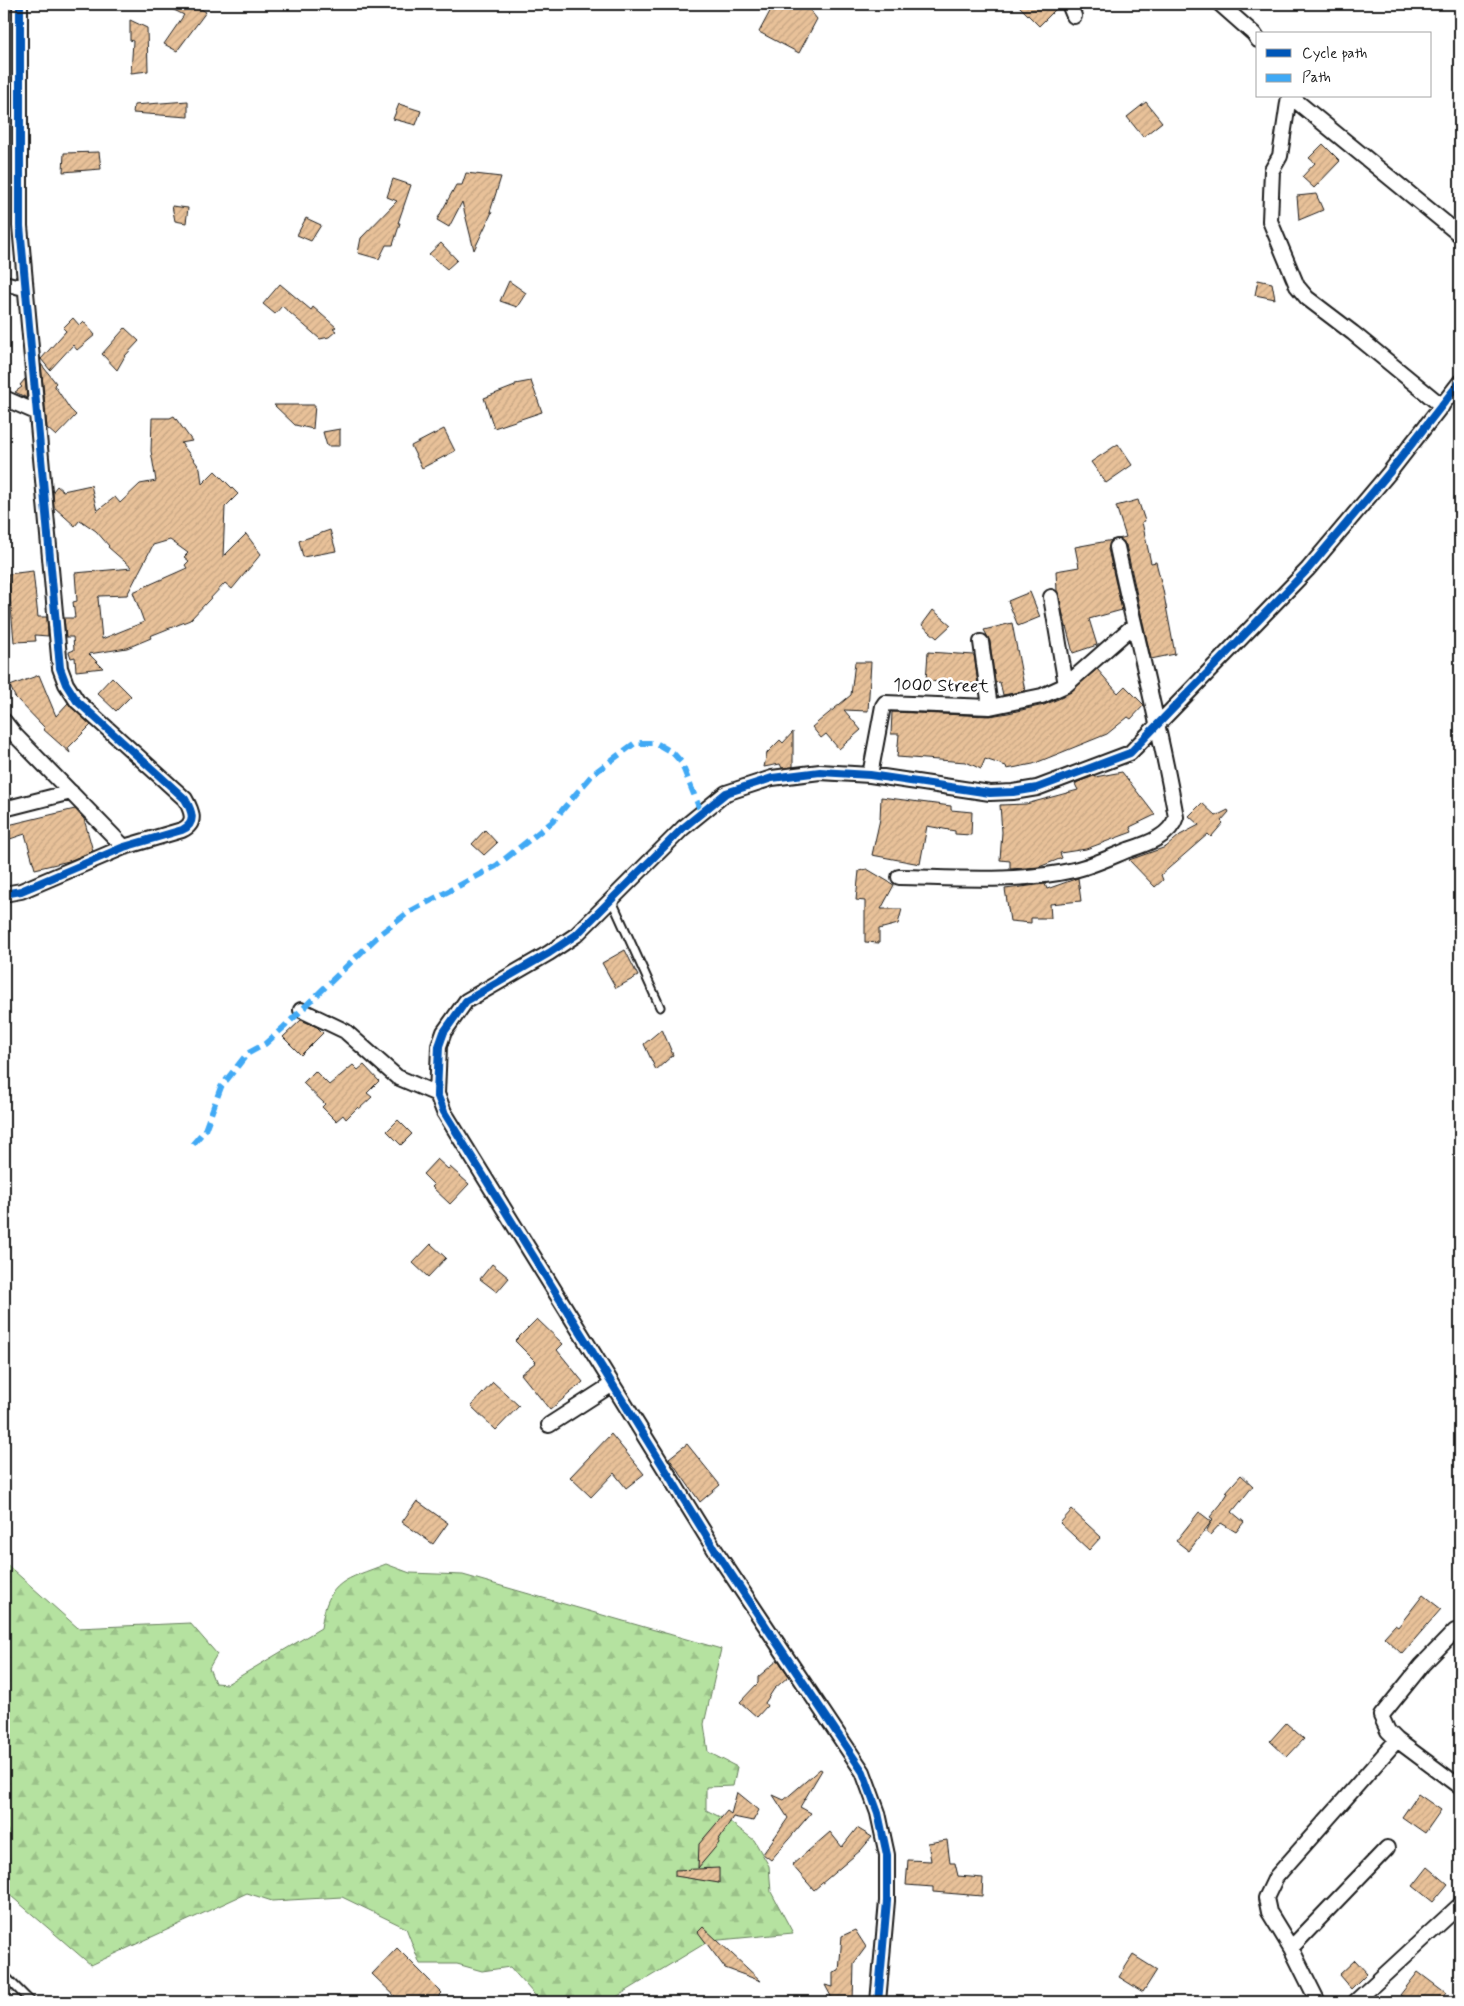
<svg xmlns="http://www.w3.org/2000/svg" width="1464" height="2006" font-family="Mynerve,sans-serif">
	<style>
		.forest { fill: url(#forest-firs); stroke: #687f5e }
		.building { fill: url(#building-hatch); stroke: #1c1c1c; fill-rule: evenodd }
		.lines { fill: none; stroke-linecap: round; stroke-linejoin: round }
		.lane-casing { stroke: #1c1c1c; stroke-width: 11 }
		.street-casing { stroke: #1c1c1c; stroke-width: 18 }
		.lane { stroke: #fff; stroke-width: 7 }
		.street { stroke: #fff; stroke-width: 14 }
		.quiet { stroke: #3fa9f5; stroke-width: 6; stroke-dasharray: 12 6; stroke-linecap: butt }
		.cycleway-casing { stroke: #fff; stroke-width: 11 }
		.cycleway { stroke: #0057b8; stroke-width: 8 }
		.labels { text-anchor: middle; dominant-baseline: central; stroke-width: 5; stroke-linejoin: round; paint-order: stroke }
		.street-label { font-size: 18px; fill: #1c1c1c; stroke: #fff }
	</style>
	<defs>
		<pattern id="forest-firs" width="22" height="20" patternUnits="userSpaceOnUse" patternTransform="scale(1.25)"><rect width="22" height="20" fill="#b5e2a0"/><path d="M5 1l3.5 6h-7zM16 11l3.5 6h-7z" fill="#9bc189"/></pattern>
		<pattern id="building-hatch" width="6" height="6" patternUnits="userSpaceOnUse" patternTransform="scale(1.25)"><rect width="6" height="6" fill="#e8c199"/><path d="M-1 1l2-2M0 6l6-6M5 7l2-2" fill="none" stroke="#c6a583"/></pattern>
	</defs>
	<rect width="100%" height="100%" fill="#fff"/>
	<filter id="ink" filterUnits="userSpaceOnUse"><feTurbulence type="fractalNoise" baseFrequency=".02" numOctaves="2"/><feDisplacementMap in="SourceGraphic" scale="10" xChannelSelector="R" yChannelSelector="G"/><feConvolveMatrix kernelMatrix="1 2 1 2 8 2 1 2 1" color-interpolation-filters="sRGB"/></filter>
	<g filter="url(#ink)">
		<path class="forest" d="M4,1562L78,1628L190,1623L217,1654L209,1668L215,1683L227,1684L321,1628C328,1579 346,1580 386,1564L410,1573L463,1575L721,1649L704,1724L708,1752L737,1767L733,1786L706,1787V1810L730,1822L754,1840L769,1866L771,1892L793,1933L709,1941L608,2002H541L510,1967L482,1971L457,1964H420L406,1928L342,1897L272,1901L247,1893L91,1965L4,1890Z"/>
		<path class="building" d="M162,4H193L206,12L177,51L164,44L184,15Z
			M774,4H805L817,19L799,53L759,32Z
			M1017,4H1060V5L1039,26Z
			M130,20L147,28L148,71L131,73L133,41L130,40Z
			M188,101V117L133,113L134,105Z
			M1146,102L1162,122L1143,137L1127,117Z
			M399,104L421,111L416,125L393,119Z
			M1323,144L1340,161L1314,188L1302,177L1315,163L1309,158Z
			M99,152L101,169L63,172L64,153Z
			M466,173L501,177L490,212H492L474,250L462,202L449,227L437,220L456,185H462Z
			M393,179L411,185L398,223H400L393,245H386L379,259L358,253L361,238L397,201L387,197Z
			M1316,194L1323,210L1299,220L1297,196Z
			M172,206L188,208L186,223L175,221Z
			M306,218L321,225L311,241L297,235Z
			M441,243L457,260L447,269L429,254Z
			M1258,280L1272,283L1275,299L1255,295Z
			M509,281L526,293L517,307L500,301Z
			M280,284L311,310L313,307L336,327L333,329L336,331L329,337L320,339L282,306L275,314L263,304Z
			M73,318L80,326L84,322L95,335L77,350L73,345L50,370L41,359L66,331L63,328Z
			M125,328L139,341L125,356L117,370L102,354Z
			M41,364L56,383L54,385L70,409L76,415L56,436L47,428Z
			M25,379L27,398L15,392L22,387L20,385Z
			M531,381L542,412L494,428L484,398L515,386V384Z
			M274,405H315L313,429L295,425Z
			M174,416L192,441L181,443L200,468L202,484L215,471L238,494L225,507L223,557L246,534L261,554L232,589L225,583L190,620L150,636L151,638L127,648L89,654L103,668L76,671L75,657L71,658L69,652L74,650L73,637H66L64,618H75L73,602L77,601L75,573L132,568L108,547L109,546L96,531L80,520L75,526L54,507L53,491L57,486L63,491L91,485L97,511L115,497L120,503L140,484L156,481L151,451L152,418H170ZM170,540L188,553L184,557L189,561L185,565L187,568L133,592L144,622L102,639L98,598L99,596L127,595L153,545Z
			M340,429V446H327L323,432Z
			M444,429L455,451L422,468L411,446Z
			M1118,444L1132,465L1106,483L1091,462Z
			M1138,500L1145,521L1142,522L1151,563L1156,562L1163,590L1175,654L1151,659L1126,545L1118,539L1126,537L1116,506Z
			M330,530L336,551L303,557L299,541Z
			M1113,540L1108,549L1122,610L1089,619L1097,645L1073,653L1057,591L1056,571L1079,567L1075,547Z
			M33,571L38,617H47L48,636L35,635L36,641L14,642L8,574Z
			M1030,592L1040,617L1018,626L1008,601Z
			M933,610L951,625L937,638L922,625Z
			M1012,623L1025,691L1003,695L1000,682L995,683L990,641L984,630Z
			M928,652L974,655L978,684L926,681Z
			M855,662H871L868,711L844,710L861,730L839,749L826,734L821,738L812,727L851,695Z
			M1097,669L1118,693L1125,686L1144,705L1131,719L1128,717L1107,734L1033,764L1007,769L1006,766L985,759L981,769L966,762L897,757L899,734H891L892,712L990,716L1008,713L1044,705L1063,697Z
			M39,675L56,716L68,703L91,725L68,748L70,753L43,729L45,728L15,697L10,686Z
			M112,677L131,696L116,711L97,693Z
			M793,732V767L782,768L780,764L764,767L767,753L780,740L783,743Z
			M1122,772L1155,815L1130,827L1132,832L1086,849L1060,853L1062,858L1039,867L1010,869V861L1000,860L1002,832L1000,805L1026,804L1078,790L1075,784L1078,782L1094,776L1095,777Z
			M881,797L951,806V810L972,812L971,835L955,834V831L927,826L920,864L872,855L880,819Z
			M1202,803L1216,816L1228,810L1229,812L1221,821L1223,823L1211,837L1208,834L1161,875L1163,880L1155,887L1129,860L1166,847L1180,835L1199,825L1189,816Z
			M75,809L84,819L93,851L69,861L35,869L25,834L4,841V826Z
			M485,830L497,843L484,855L472,844Z
			M867,869L894,885L881,909H902L898,924L879,929V943L865,942V901L856,900L859,871Z
			M1078,878L1081,901L1050,904L1051,918H1031V923L1010,921L1005,889L1045,884L1047,889Z
			M625,950L638,976L616,988L602,963Z
			M301,1020L317,1027L323,1033L301,1055L283,1037Z
			M662,1029L673,1055L656,1070L644,1044Z
			M353,1065L358,1070L364,1065L379,1081L367,1093L372,1097L359,1109L358,1107L346,1119L343,1115L336,1121L322,1107L325,1104L303,1083L315,1071L329,1085Z
			M398,1120L412,1134L401,1145L387,1131Z
			M437,1159L448,1169L450,1167L469,1184L450,1204L432,1187L434,1185L423,1174Z
			M431,1244L446,1258L428,1277L413,1263Z
			M492,1264L509,1278L497,1292L480,1279Z
			M537,1319L563,1344L557,1350L583,1382L550,1410L521,1374L536,1362L515,1341Z
			M493,1382L519,1406L496,1430L471,1406Z
			M611,1434L644,1474L626,1488L614,1473L591,1497L570,1477Z
			M687,1444L720,1485L700,1502L669,1458Z
			M1241,1475L1253,1486L1232,1512L1244,1522L1236,1532L1221,1523L1210,1535L1206,1532L1211,1522L1189,1551L1176,1541L1199,1512L1212,1522L1213,1519L1210,1517L1221,1504L1228,1493L1226,1492Z
			M417,1501L448,1523L433,1544L402,1522Z
			M1072,1510L1101,1537L1089,1550L1060,1523Z
			M1423,1595L1441,1609L1402,1654L1384,1637L1395,1625L1398,1627Z
			M778,1660L789,1676L774,1689L765,1703L767,1706L757,1717L740,1702L758,1683V1677Z
			M1286,1723L1304,1739L1287,1757L1270,1741Z
			M820,1769L822,1770L800,1807L811,1813L771,1860L763,1854L788,1818L773,1795L784,1800Z
			M737,1792L759,1810L753,1821L733,1817L718,1841L719,1843L698,1868L699,1844L727,1811L731,1814Z
			M1418,1794L1441,1810L1425,1833L1402,1817Z
			M857,1828L872,1837L861,1850L814,1890L792,1865L830,1832L842,1847Z
			M947,1840L950,1863H955L958,1876L983,1878L982,1896L933,1892V1887L906,1885L908,1860L931,1861L928,1843Z
			M1428,1867L1448,1884L1433,1902L1413,1886Z
			M719,1868V1883L675,1876V1870Z
			M703,1927L761,1981L725,1968L698,1932Z
			M855,1930L866,1947L854,1963L853,2002H834L825,1985L833,1987V1973L839,1971L842,1936Z
			M397,1948L442,1993L433,2002H401L372,1974Z
			M1133,1955L1157,1970L1143,1992L1119,1977Z
			M1355,1960L1367,1973L1351,1989L1339,1975Z
			M1418,1972L1446,1993L1439,2002H1410L1400,1995Z"/>
		<g class="lines">
			<g class="lane-casing">
				<path id="lane" d="M612,901L660,1007
					M4,1975L31,2002"/>
			</g>
			<g class="street-casing">
				<path id="street" d="M1069,4L1074,16
					M1220,4L1254,34L1258,40
					M1289,96L1280,156L1272,170L1270,221L1297,286L1307,298L1353,333L1442,406
					M1290,96L1460,235
					M4,283L24,288
					M4,398L36,412
					M1051,597L1066,685
					M981,642L990,707
					M4,721L15,735L124,847
					M870,775L883,706L885,703L990,707L1042,696L1066,685L1134,625
					M4,809L71,792
					M899,877C957,878 1017,883 1074,870C1092,866 1111,857 1128,850C1146,844 1170,837 1176,817C1160,726 1136,637 1117,547
					M4,894L21,891L124,847L182,830C197,823 192,811 185,799L77,701L66,684L60,668L20,226V4
					M301,1010L345,1031L397,1077L437,1094
					M549,1425L611,1385
					M1455,1631L1422,1665L1381,1716L1388,1731L1397,1740L1460,1787
					M1291,1948L1387,1848
					M878,2002L887,1901V1855L878,1813L863,1772L715,1550L444,1112L437,1094L439,1046L444,1032L466,1001L549,953L576,935L683,828L726,793L772,778L820,772L870,775L990,793L1013,792L1037,788L1130,753L1308,569L1389,473L1460,382
					M1318,2002L1291,1948L1269,1912L1266,1898L1276,1877L1397,1740
					M1355,2002L1460,1905"/>
			</g>
			<use href="#lane" class="lane"/>
			<use href="#street" class="street"/>
			<path class="quiet" d="M193,1144L205,1130L221,1087L247,1054L265,1044L284,1027L379,935L409,912L496,866L552,822L593,774L635,743H656L673,753L681,762L701,812"/>
			<g class="cycleway-casing">
				<path id="cycleway" d="M4,894L21,891L124,847L182,830C197,823 192,811 185,799L77,701L66,684L60,668L20,226V4
					M878,2002L887,1901V1855L878,1813L863,1772L715,1550L444,1112L437,1094L439,1046L444,1032L466,1001L549,953L576,935L683,828L726,793L772,778L820,772L870,775L990,793L1013,792L1037,788L1130,753L1308,569L1389,473L1460,382"/>
			</g>
			<use href="#cycleway" class="cycleway"/>
		</g>
	</g>
	<g class="labels">
		<g class="street-label">
			<text transform="translate(941 686) rotate(1)">1000 Street</text>
		</g>
	</g>
	<rect width="1464" height="2006" fill="none" stroke="#fff" stroke-width="20"/>
	<rect x="10" y="10" width="1444" height="1986" fill="none" stroke="#1c1c1c" stroke-width="2" filter="url(#ink)"/>
	<rect x="1256" y="32" width="175" height="65" fill="#ffffff" stroke="#a4a4a4"/>
	<rect x="1266" y="49" width="25" height="8" fill="#0057b8" stroke="#a4a4a4"/>
	<text x="1302" y="58" font-size="15" fill="#1c1c1c">Cycle path</text>
	<rect x="1266" y="74" width="25" height="8" fill="#3fa9f5" stroke="#a4a4a4"/>
	<text x="1302" y="82" font-size="15" fill="#1c1c1c">Path</text>
</svg>
